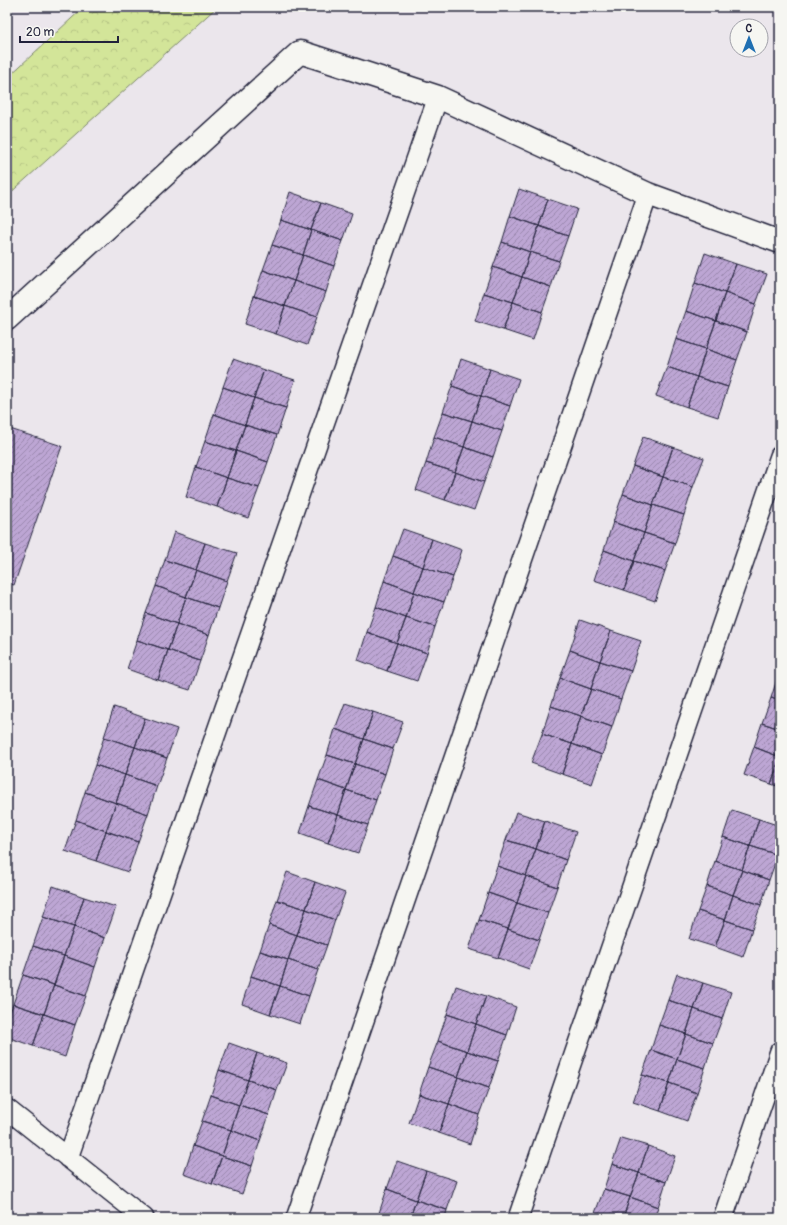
<svg xmlns="http://www.w3.org/2000/svg" width="787" height="1225" font-family="Pangolin,sans-serif">
	<style>
		.forest { fill: url(#forest-crowns); stroke: #7a846a }
		.building { fill: url(#building-hatch); stroke: #22223b }
		.lines { fill: none; stroke-linecap: round; stroke-linejoin: round }
		.lane-casing { stroke: #22223b; stroke-width: 22 }
		.street-casing { stroke: #22223b; stroke-width: 25 }
		.lane { stroke: #f6f6f2; stroke-width: 19 }
		.street { stroke: #f6f6f2; stroke-width: 22 }
	</style>
	<defs>
		<pattern id="forest-crowns" width="20" height="18" patternUnits="userSpaceOnUse"><rect width="20" height="18" fill="#d3e599"/><path d="M2 6a3 3 0 1 1 6 0M12 15a3 3 0 1 1 6 0" fill="none" stroke="#b5c485"/></pattern>
		<pattern id="building-hatch" width="6" height="6" patternUnits="userSpaceOnUse"><rect width="6" height="6" fill="#bda6d4"/><path d="M-1 1l2-2M0 6l6-6M5 7l2-2" fill="none" stroke="#9987ad"/></pattern>
	</defs>
	<rect width="100%" height="100%" fill="#ebe6ec"/>
	<filter id="ink" filterUnits="userSpaceOnUse"><feTurbulence type="fractalNoise" baseFrequency=".025" numOctaves="2"/><feDisplacementMap in="SourceGraphic" scale="8" xChannelSelector="R" yChannelSelector="G"/><feConvolveMatrix kernelMatrix="1 2 1 2 8 2 1 2 1" color-interpolation-filters="sRGB"/></filter>
	<g filter="url(#ink)">
		<path class="forest" d="M84,7H217L7,196V78Z"/>
		<path class="building" d="M519,189L548,199L539,226L510,216Z
			M290,192L321,203L311,230L281,220Z
			M548,199L577,209L568,236L539,226Z
			M321,203L352,214L343,241L311,230Z
			M510,216L539,226L530,252L502,242Z
			M281,220L311,230L303,255L272,245Z
			M539,226L568,236L559,261L530,252Z
			M311,230L343,241L334,266L303,255Z
			M502,242L530,252L522,277L493,267Z
			M272,245L303,255L294,281L263,270Z
			M530,252L559,261L551,287L522,277Z
			M705,253L736,264L725,293L695,283Z
			M303,255L334,266L326,292L294,281Z
			M736,264L767,274L756,304L725,293Z
			M493,267L522,277L513,302L484,293Z
			M263,270L294,281L285,306L254,296Z
			M522,277L551,287L542,312L513,302Z
			M294,281L326,292L317,317L285,306Z
			M695,283L725,293L716,321L686,311Z
			M484,293L513,302L503,330L475,321Z
			M725,293L756,304L747,332L716,321Z
			M254,296L285,306L276,334L245,324Z
			M513,302L542,312L533,340L503,330Z
			M285,306L317,317L307,345L276,334Z
			M686,311L716,321L706,349L676,339Z
			M716,321L747,332L737,360L706,349Z
			M676,339L706,349L697,377L667,367Z
			M706,349L737,360L728,387L697,377Z
			M233,359L264,370L254,398L223,387Z
			M461,359L490,369L481,396L452,386Z
			M667,367L697,377L687,407L656,396Z
			M490,369L519,379L510,406L481,396Z
			M264,370L295,380L286,408L254,398Z
			M697,377L728,387L718,417L687,407Z
			M452,386L481,396L472,421L443,412Z
			M223,387L254,398L245,425L214,414Z
			M481,396L510,406L502,431L472,421Z
			M254,398L286,408L277,435L245,425Z
			M443,412L472,421L464,447L434,437Z
			M214,414L245,425L236,451L205,441Z
			M472,421L502,431L493,457L464,447Z
			M245,425L277,435L268,462L236,451Z
			M7,428L62,446L14,585L7,583Z
			M434,437L464,447L455,472L426,463Z
			M643,437L673,447L663,477L633,466Z
			M205,441L236,451L227,478L196,467Z
			M464,447L493,457L484,482L455,472Z
			M673,447L704,458L693,487L663,477Z
			M236,451L268,462L259,488L227,478Z
			M426,463L455,472L445,500L416,490Z
			M633,466L663,477L653,505L623,494Z
			M196,467L227,478L217,507L186,497Z
			M455,472L484,482L474,510L445,500Z
			M663,477L693,487L684,515L653,505Z
			M227,478L259,488L248,518L217,507Z
			M623,494L653,505L644,533L613,522Z
			M653,505L684,515L675,543L644,533Z
			M613,522L644,533L634,561L604,550Z
			M403,529L432,539L423,567L393,556Z
			M174,532L205,543L196,570L165,560Z
			M644,533L675,543L665,571L634,561Z
			M432,539L462,550L453,577L423,567Z
			M205,543L237,553L227,581L196,570Z
			M604,550L634,561L624,590L594,580Z
			M393,556L423,567L414,592L384,581Z
			M165,560L196,570L186,597L156,586Z
			M634,561L665,571L655,601L624,590Z
			M423,567L453,577L444,602L414,592Z
			M196,570L227,581L218,608L186,597Z
			M384,581L414,592L406,618L376,607Z
			M156,586L186,597L177,624L146,613Z
			M414,592L444,602L435,627L406,618Z
			M186,597L218,608L209,635L177,624Z
			M376,607L406,618L397,643L367,632Z
			M146,613L177,624L168,650L137,640Z
			M406,618L435,627L427,653L397,643Z
			M580,620L611,631L600,661L570,650Z
			M177,624L209,635L200,661L168,650Z
			M611,631L641,641L631,671L600,661Z
			M367,632L397,643L387,671L358,660Z
			M137,640L168,650L158,680L127,669Z
			M397,643L427,653L417,681L387,671Z
			M168,650L200,661L190,690L158,680Z
			M570,650L600,661L591,689L560,678Z
			M600,661L631,671L621,699L591,689Z
			M779,673H780V701L771,698Z
			M560,678L591,689L581,716L551,706Z
			M591,689L621,699L612,727L581,716Z
			M771,698L780,701V729L762,723Z
			M345,703L373,712L364,739L335,729Z
			M551,706L581,716L572,744L542,734Z
			M114,707L145,718L135,747L104,737Z
			M373,712L403,722L393,749L364,739Z
			M581,716L612,727L602,755L572,744Z
			M145,718L177,729L167,758L135,747Z
			M762,723L780,729V757L754,747Z
			M335,729L364,739L355,764L327,755Z
			M542,734L572,744L562,774L531,763Z
			M104,737L135,747L125,775L95,765Z
			M364,739L393,749L385,774L355,764Z
			M572,744L602,755L592,784L562,774Z
			M135,747L167,758L157,786L125,775Z
			M754,747L780,757L771,784L744,775Z
			M327,755L355,764L346,790L318,780Z
			M780,758V787L771,784Z
			M355,764L385,774L376,800L346,790Z
			M95,765L125,775L116,803L85,792Z
			M125,775L157,786L148,814L116,803Z
			M318,780L346,790L338,815L309,806Z
			M346,790L376,800L368,825L338,815Z
			M85,792L116,803L106,831L76,820Z
			M116,803L148,814L138,842L106,831Z
			M309,806L338,815L328,843L300,833Z
			M732,810L759,819L750,846L723,837Z
			M516,812L545,821L536,849L506,840Z
			M338,815L368,825L358,853L328,843Z
			M759,819L780,826V848L778,855L750,846Z
			M76,820L106,831L96,861L65,851Z
			M545,821L576,832L566,860L536,849Z
			M106,831L138,842L128,872L96,861Z
			M723,837L750,846L742,870L715,861Z
			M506,840L536,849L526,876L497,866Z
			M750,846L778,855L769,880L742,870Z
			M536,849L566,860L557,887L526,876Z
			M715,861L742,870L733,895L707,886Z
			M497,866L526,876L517,903L488,893Z
			M742,870L769,880L761,905L733,895Z
			M287,872L315,882L306,909L277,900Z
			M526,876L557,887L548,913L517,903Z
			M315,882L345,893L335,920L306,909Z
			M53,886L84,897L74,927L43,917Z
			M707,886L733,895L725,920L698,911Z
			M488,893L517,903L508,929L479,920Z
			M733,895L761,905L752,929L725,920Z
			M84,897L116,907L105,938L74,927Z
			M277,900L306,909L297,935L269,925Z
			M517,903L548,913L539,940L508,929Z
			M306,909L335,920L327,945L297,935Z
			M698,911L725,920L715,947L689,939Z
			M43,917L74,927L64,956L33,946Z
			M479,920L508,929L498,958L469,949Z
			M725,920L752,929L743,957L715,947Z
			M269,925L297,935L288,960L260,951Z
			M74,927L105,938L95,967L64,956Z
			M508,929L539,940L529,969L498,958Z
			M297,935L327,945L318,970L288,960Z
			M33,946L64,956L54,985L23,975Z
			M260,951L288,960L280,986L251,976Z
			M64,956L95,967L86,996L54,985Z
			M288,960L318,970L309,996L280,986Z
			M677,974L703,983L694,1009L668,1000Z
			M23,975L54,985L44,1014L13,1004Z
			M251,976L280,986L270,1014L242,1004Z
			M703,983L731,992L722,1019L694,1009Z
			M54,985L86,996L75,1025L44,1014Z
			M280,986L309,996L300,1024L270,1014Z
			M456,986L486,996L476,1024L447,1014Z
			M486,996L516,1007L507,1035L476,1024Z
			M668,1000L694,1009L686,1034L659,1025Z
			M13,1004L44,1014L33,1046L7,1037V1022Z
			M694,1009L722,1019L713,1043L686,1034Z
			M44,1014L75,1025L65,1057L33,1046Z
			M447,1014L476,1024L467,1051L438,1041Z
			M476,1024L507,1035L498,1061L467,1051Z
			M659,1025L686,1034L677,1059L651,1050Z
			M686,1034L713,1043L705,1068L677,1059Z
			M438,1041L467,1051L458,1077L428,1067Z
			M229,1043L257,1053L248,1080L219,1070Z
			M651,1050L677,1059L669,1083L642,1075Z
			M467,1051L498,1061L489,1088L458,1077Z
			M257,1053L287,1063L277,1090L248,1080Z
			M677,1059L705,1068L697,1093L669,1083Z
			M428,1067L458,1077L449,1104L419,1094Z
			M219,1070L248,1080L239,1105L211,1095Z
			M642,1075L669,1083L660,1111L633,1102Z
			M458,1077L489,1088L479,1115L449,1104Z
			M248,1080L277,1090L269,1115L239,1105Z
			M669,1083L697,1093L687,1121L660,1111Z
			M419,1094L449,1104L439,1133L409,1123Z
			M211,1095L239,1105L231,1130L202,1121Z
			M449,1104L479,1115L470,1144L439,1133Z
			M239,1105L269,1115L260,1141L231,1130Z
			M202,1121L231,1130L222,1156L193,1146Z
			M231,1130L260,1141L252,1166L222,1156Z
			M621,1138L648,1146L639,1173L612,1164Z
			M193,1146L222,1156L212,1184L184,1174Z
			M648,1146L675,1156L666,1182L639,1173Z
			M222,1156L252,1166L242,1194L212,1184Z
			M397,1161L426,1171L416,1200L387,1189Z
			M612,1164L639,1173L630,1197L604,1189Z
			M426,1171L457,1181L447,1210L416,1200Z
			M639,1173L666,1182L658,1207L630,1197Z
			M387,1189L416,1200L410,1218H384L378,1216Z
			M604,1189L630,1197L623,1218H609L595,1213Z
			M630,1197L658,1207L654,1218H623Z
			M416,1200L447,1210L445,1218H410Z
			M595,1213L609,1218H593Z"/>
		<g class="lines">
			<g class="lane-casing">
				<path id="lane" d="M7,1109L144,1218
					M68,1158L438,97
					M296,1218L648,194
					M518,1218L780,456
					M723,1218L780,1051"/>
			</g>
			<g class="street-casing">
				<path id="street" d="M7,319L300,52L438,97L648,194L780,242"/>
			</g>
			<use href="#lane" class="lane"/>
			<use href="#street" class="street"/>
		</g>
	</g>
	<rect width="787" height="1225" fill="none" stroke="#f6f6f2" stroke-width="24"/>
	<rect x="12" y="12" width="763" height="1201" fill="none" stroke="#22223b" stroke-width="1.5" filter="url(#ink)"/>
	<g transform="translate(749 38)"><circle r="19" fill="#f6f6f2" stroke="#a1a1a9"/>
	<path d="M0-3L7 15L0 10L-7 15Z" fill="#1f6fb2"/>
	<text y="-6" font-size="11" font-weight="bold" text-anchor="middle" fill="#22223b">С</text>
	</g>
	<path d="M20 36v6h98v-6" fill="none" stroke="#22223b" stroke-width="2"/>
	<text x="26" y="36" font-size="12" fill="#22223b" stroke="#f6f6f2" stroke-width="3" paint-order="stroke">20 m</text>
</svg>
